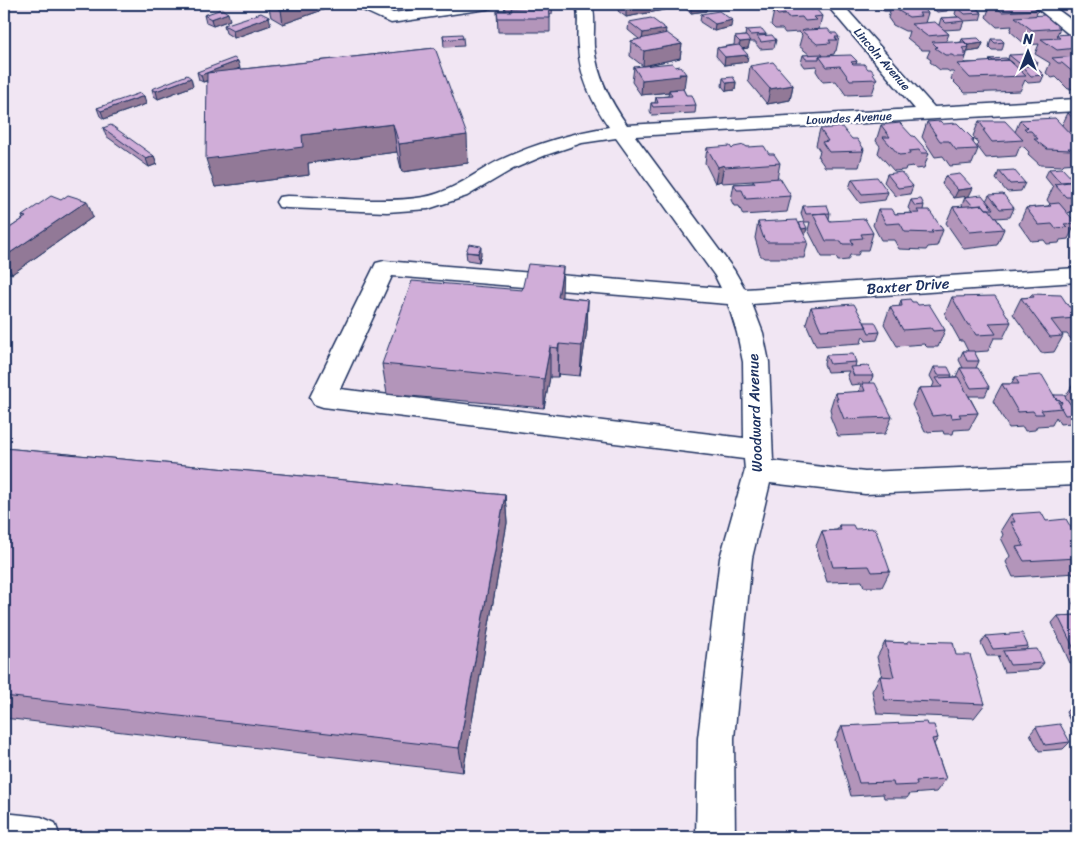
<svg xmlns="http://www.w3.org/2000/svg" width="1081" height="841" font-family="Sriracha,sans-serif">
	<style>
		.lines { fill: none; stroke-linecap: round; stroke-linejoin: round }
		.minor-casing { stroke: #1b2f5e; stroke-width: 3 }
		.minor { fill: #fff; fill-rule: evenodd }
		.wall { fill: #b395ba; stroke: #1b2f5e }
		.shaded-wall { fill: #927997; stroke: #1b2f5e }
		.building { fill: #d0add8; stroke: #1b2f5e }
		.labels { text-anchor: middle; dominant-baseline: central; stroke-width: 4.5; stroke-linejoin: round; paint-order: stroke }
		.far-street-label { font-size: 12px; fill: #1b2f5e; stroke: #fff }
		.street-label { font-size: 15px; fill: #1b2f5e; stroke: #fff }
	</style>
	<rect width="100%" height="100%" fill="#f1e6f3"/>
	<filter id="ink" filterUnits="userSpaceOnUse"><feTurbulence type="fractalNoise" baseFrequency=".02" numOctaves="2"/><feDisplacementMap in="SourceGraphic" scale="10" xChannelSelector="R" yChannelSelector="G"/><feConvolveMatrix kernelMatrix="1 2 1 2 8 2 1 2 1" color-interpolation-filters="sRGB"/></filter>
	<g filter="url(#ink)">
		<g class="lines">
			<g class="minor-casing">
				<path id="minor" d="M354,4H374L393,13L456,4H495L493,7L487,9L391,23L356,7Z
					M576,4H592C596,18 593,32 594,47C597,76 610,101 627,125L915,109L826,4H842L934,107L1077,99V111L635,136L734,270L745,289L1077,268V282L752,304L763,333L769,362L773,461L865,472L1077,463V485L865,494L770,483L752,558L734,738L735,837H696L698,738L720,558L745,470L744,459L323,407L314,404L310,397L376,263L384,261L721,288L715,276L616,138L582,143L546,155L513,169L467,196L428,209L387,212L287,208L279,207L276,202L279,197L287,196C332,197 380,204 424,197C453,192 475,172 500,160C535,144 571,133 609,127C592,102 580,78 578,47C576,33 580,19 576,4ZM392,276L728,304L737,333L743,362L744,438L340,389Z
					M1032,4H1050L1077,24V37L1071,36Z
					M4,813L41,817L55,823L60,837H4Z"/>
			</g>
			<use href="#minor" class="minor"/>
		</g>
		<path class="wall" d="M268,4H327L328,8L283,24L271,17Z
			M504,4H553L552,14L550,15V32H498L497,11H505Z
			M619,4H669V9L626,17L618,11Z
			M686,4H707L706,11L691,13L686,9Z
			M761,4H802L801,7L811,10L822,16L819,29L831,33L839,37L836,51H835L834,54L828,55V56L857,61L856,64L868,69L877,79L872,94L846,95L836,81L823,82L816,71L817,66L804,67L801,63L803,55H810L799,46L802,35L799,32L785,33L782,29H775L771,25L774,11L776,10L775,9L771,10Z
			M875,4H919L928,13L925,23L939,25L941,18L958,17L955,14L957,7H959L960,4H967L970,6H972L970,4H1029L1038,10L1036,15L1060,28L1057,35L1075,39L1074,42L1077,44V88L1068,89L1056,77L1052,78L1046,73L1050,63L1035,54L1039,44L1026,45L1010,31L1012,26L997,27L986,17L990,6H974L982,13L980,20L964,21L961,29L944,30L949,34L946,41L955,43L961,42L962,39L983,43L980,50L967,52V54L964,63L989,62L990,59H1008L1009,55L1038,62L1036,67L1044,75L1041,82L1028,83L1025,80L1020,91L965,93L951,79L954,72H950L947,70H940L930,62L931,60L927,57L930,50H922L907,38L909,31H905L893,25L888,18L890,11H884L874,5Z
			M932,4H949L947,11L937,12L931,7Z
			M701,14L731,27L714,31L700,22Z
			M204,15L230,20L213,26L206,23Z
			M629,22L665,33L682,44L680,58L643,66L630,56L631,41L639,39L628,30Z
			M224,25H271L234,38L226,33Z
			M746,30L766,34V36L776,40L774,48L760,49L756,44V42H749L748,48L743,49L747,62L724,65L716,56L717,48L734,45L735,37L745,36Z
			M443,35L463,38L464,46L444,47Z
			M991,39L1004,42L1002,50H992L989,47Z
			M435,48L468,163L402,172L397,152L308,163L309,175L215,187L207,81L203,82L199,80L197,72L240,68L234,70Z
			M750,66L793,85L790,100L767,104L748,81Z
			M634,67L684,88L683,89L686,95L696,105L695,113L652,115L650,111L651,103H655L656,97L668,96L669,92L641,95L632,82Z
			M723,78L736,82L735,90L726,91L722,86Z
			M193,86L158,99L154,96L152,89Z
			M144,96L146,104L104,119L100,116L97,108Z
			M1077,112V161L1076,163L1064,164L1062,166L1040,165L1028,154L1029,152L1024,147L1020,146L1016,156L986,158L977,146L978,143L973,136L979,121L1015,132L1020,120L1062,125L1068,113Z
			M927,122L943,124L974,140L973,143L978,149L972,164L950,166L943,156L935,157L922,137Z
			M881,125L912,136L929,153L924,168L916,169L913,166L906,167L905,170L894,171L878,153L880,146L876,141Z
			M103,128L154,156L157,164L149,167L106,136Z
			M820,129L852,139L864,149L859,167H825L818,157L820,151L816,145Z
			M747,147L769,154L780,163L777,179L791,196L787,212L743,215L739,206H734L731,200L734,184L753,183V181L722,183L721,181L715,183L705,163L707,148L732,149Z
			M1049,169L1074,181V182L1077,181V218L1072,212L1067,213L1076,223L1068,239L1060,240L1059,243L1047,244L1044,240L1031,241L1019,224L1026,208L1048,206L1050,204L1047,200L1053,187L1045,177Z
			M999,171L1025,183L1021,191L1007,192L996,179Z
			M887,174L913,186L910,194L896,196L884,182Z
			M945,176L973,188L954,198L942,184Z
			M852,179L888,192L885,200L860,203L849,188Z
			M989,195L1014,208L1010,217L996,218L1004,229L997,245L964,249L946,223L953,207L963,206L962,205L965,197L986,201Z
			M911,200L924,205L923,210L943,230L937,246L928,247L926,250L899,249L894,240H881L873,225L878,209L895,214L912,213L908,208Z
			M803,206L830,213L829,219L830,221L873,233L868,250H860L858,255H850L848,260L838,261L836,257H822L808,230L810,222H804L801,214Z
			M22,216L93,217L12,274L4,271V232L23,219Z
			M758,222L808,242L804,258H764L760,255L755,238Z
			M466,252L481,254L479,262L467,260Z
			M1032,294L1069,307L1077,306V343H1074L1067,334H1062L1063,336L1054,352L1041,353L1013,314L1021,298L1030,297Z
			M562,297L588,300L587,329L580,376L558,374V377H550L544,408L387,394L382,364Z
			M952,297L1011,322L1003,338H994L988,351L974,352L979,361L976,368L989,387L985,396H969L978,413L969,429L954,430L953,434H944L943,431L925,432L912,405L919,388H932L934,383L930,376L934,367L952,375L951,377H956L960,368H963L959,360L963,351H968L963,341H960L945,314Z
			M901,300L912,302L918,305L945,330L938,347H927L924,344L897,346L884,324L890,307H899Z
			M811,307L880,332L877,340L866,341L863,336L861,343L816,346L806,323Z
			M826,355L856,362L855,367L873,376L870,383L892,417L885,434L838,436L830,416L831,413L830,409L835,393L859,392L861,384L851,385L847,375L849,371L827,372L824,364Z
			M1015,377L1054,395L1065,397L1075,381H1077V408H1073L1077,414L1072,423L1060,424L1056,417L1052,425L1037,426L1035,430L1025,431L1023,427L1009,428L993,401L1002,384H1011Z
			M4,448L505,495L507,523L463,772L4,718Z
			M1011,514L1046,521L1077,538V573L1013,577L1006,562L1010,556L1001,538L1003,535L1001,530Z
			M839,525L855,529L890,571L882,587H864L862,581L827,582L816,546L822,531L837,530Z
			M1077,597V614L1073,603Z
			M1077,615V662L1070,663L1052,623L1058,616Z
			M986,636L1028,646L1026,650L1044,663L1038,670L1004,672L998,658L1000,656H987L981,643Z
			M908,641L956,655L985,704L974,718L877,714L872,691L880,676L882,677L877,657L885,642L906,643Z
			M1077,700V736L1066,712Z
			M928,725L938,738L934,744L946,779L936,792L910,794L907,798H884L883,794L851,796L835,740L842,726Z
			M1036,727L1070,742L1063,749L1039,751L1030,734Z"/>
		<path class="shaded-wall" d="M183,4H193L184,7Z
			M298,4H327L328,8L283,24L281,10Z
			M658,4H669V9L626,17V10Z
			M707,4L706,11L691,13V6Z
			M772,4H776L775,9L771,10Z
			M784,4H802L800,14L782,15Z
			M228,13L230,20L213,26L211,19Z
			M269,17L271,25L234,38L233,30Z
			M732,20L731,27L714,31L715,24Z
			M666,29L665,36L642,41L643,33Z
			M750,41L748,48L739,49L740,42Z
			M983,43L980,50L967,52L969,47H967L968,45Z
			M682,44L680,58L643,66L644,51Z
			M748,55L747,62L724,65L725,57Z
			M238,61L240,68L203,82L201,75Z
			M686,74L684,88L669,90V92L641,95L642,80Z
			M191,78L193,86L158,99L156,91Z
			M736,82L735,90L726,91L727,83Z
			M793,85L790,100L767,104L770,89Z
			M144,96L146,104L104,119L101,111Z
			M393,124L397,152L308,163L309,175L215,187L206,159L302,135Z
			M467,135L468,163L402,172L399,144Z
			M154,156L157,164L149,167L146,159Z
			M724,165L721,181L715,183L718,167Z
			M973,188L969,196L954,198L958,190Z
			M87,201L93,217L12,274L4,259V257Z
			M807,228L805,236L799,229Z
			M481,246V254L479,262L478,253Z
			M563,267L562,296L557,327L558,297Z
			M588,300L587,329L580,376L582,346Z
			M559,344L558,374V377V348Z
			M550,347V377L544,408V379Z
			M505,495L507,523L463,772L459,748Z"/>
		<path class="building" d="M269,4H298L281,10Z
			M619,4H658L626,10Z
			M689,4H707L691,6Z
			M892,4H919L928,13H919L921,16L909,17L897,10Z
			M961,4H967L970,6H974L982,13L965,14L957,7L964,6Z
			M992,4H1029L1038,10L1002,12Z
			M549,6L550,18H498L497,11H511L510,8Z
			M808,6L811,10L816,9L822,16L814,17L817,20L805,21L802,17L788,18L785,14L778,15L774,11Z
			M222,9L228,13L211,19L204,15Z
			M719,11L732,20L715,24L701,14Z
			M261,13L269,17L233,30L224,25Z
			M1044,15L1060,28L1032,30L1015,17Z
			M959,17L964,21L946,23L941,18Z
			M651,18L666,29L643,33L629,22Z
			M935,22L949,34L927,36L911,24Z
			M762,29L766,34L750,35L746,30Z
			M828,29L831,33H836L839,37H835L837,40H829L831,43L817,44L802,31L805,30Z
			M667,33L682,44L644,51L631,41Z
			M462,34L463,38L444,40L443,35Z
			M1069,34L1075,39H1071L1077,44V48L1057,50L1041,39L1060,38L1056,35Z
			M772,35L776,40L761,42L757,36Z
			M746,36L750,41L740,42L735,37Z
			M978,38L983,43L968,45L962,39Z
			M991,39H1001L1004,42L995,43Z
			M953,41L955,43L964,42L969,47L962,48L967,54H963L966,57H955L952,55H945L935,48L937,47L932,42Z
			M739,45L748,55L725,57L717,48Z
			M435,48L467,135L399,144L393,124L302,135L303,147L206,159L207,73Z
			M822,54L823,56H819V59H806L803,55Z
			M1028,54L1038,62L1019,63L1009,55Z
			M851,55L857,61L851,62L853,64H864L868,69H871L874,73H873L877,79L850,80L840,66L827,67L819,56Z
			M1077,56V74H1075L1062,63H1058L1052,58Z
			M234,58L238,61L201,75L197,72Z
			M1006,58L1014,64L1009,60L993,61L990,59Z
			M1009,60L1026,76L970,78L957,64Z
			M773,62L793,85L770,89L750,66Z
			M672,63L675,67L680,66L686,74H679L680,76L642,80L634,67Z
			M1022,66H1034L1044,75L1031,76Z
			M187,75L191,78L156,91L152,89Z
			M733,77L736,82L727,83L723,78Z
			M683,89L686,95H692L696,105L653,107L651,103H658L656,97L672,96L669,90Z
			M140,93L144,96L101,111L97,108Z
			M1077,112V123L1068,113Z
			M1055,118L1077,141V148H1068L1070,150L1047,149L1034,139H1038L1031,131H1027L1024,128H1028L1020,120Z
			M940,121L943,124L957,123L974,140H971L978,149L956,150L949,141H940L927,122Z
			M979,121H1005L1023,140L992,142L983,130H985Z
			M900,123L912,136H914L929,153H921L919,150L909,151L910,154L899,155L883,137H890L881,125Z
			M111,125L154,156L146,159L103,128Z
			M842,127L846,132L852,139H857L864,149H862L864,151L829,152L822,142L828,141L820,129Z
			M744,145L747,147L764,146L769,154H774L780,163L725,167L724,165L718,167L707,148L730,146L732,149L734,147Z
			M1062,168L1074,181L1060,182L1049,169Z
			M1014,170L1025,183L1010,184L999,171Z
			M901,172L913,186L898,188L887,174Z
			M960,174L973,188L958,190L945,176Z
			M877,177L888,192L862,194L852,179Z
			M780,178L791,196L746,199L742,190H737L734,184L755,183L753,180Z
			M1077,181V197H1066L1054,184Z
			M1003,194L1014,208L1000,209L989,195Z
			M68,195L87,201L4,257V232L26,217L22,216L51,196L61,200Z
			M982,195L993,209H986L983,205L973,206L965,197Z
			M921,199L924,205L915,206L911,200Z
			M1059,203L1076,223L1064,224L1067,227L1055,228L1052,224L1039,225L1026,208L1051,206L1049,204Z
			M827,205L830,213L806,214L803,206Z
			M983,205L986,209H989L1004,229L970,232L953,207Z
			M878,209H892L895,214L919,213L917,210H929L943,230L931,231L933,233L905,232L900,223L886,224Z
			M826,213L830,221L865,219L873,233L861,234L863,238L851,239L853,244H843L841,241H826L813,214Z
			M797,220L808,242H767L764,239L758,222Z
			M804,222L807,228L802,229L799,223Z
			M469,244L481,246L478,253L466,252Z
			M528,264L563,267L558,297L588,300L582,346L559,344L558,348L550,347L544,379L382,364L412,281L522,290Z
			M1032,294L1061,295L1069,307L1077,306V319L1076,318L1051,320L1063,336L1050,337L1021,298L1034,297Z
			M995,296L1011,322L989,323L996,334L976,335L970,325H968L952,297Z
			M910,299L912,302H916L918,305L929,304L945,330L933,331L931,328L903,330L890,307L902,306L901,300Z
			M854,304L867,327L821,330L811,307Z
			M864,322H875L880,332L869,333Z
			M963,351H974L979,361H967Z
			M853,354L856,362L830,364L826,355Z
			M869,366L873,376H854L850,367Z
			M934,367H948L952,375H938Z
			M960,368H978L989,387L971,388Z
			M1042,375L1056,399L1060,400L1062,402H1058L1062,408L1041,410L1044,414H1035L1033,411L1018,412L1002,384H1019L1015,377Z
			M958,377L978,413L959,414L961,417L952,418L951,414L932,416L919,388L942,387L936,378Z
			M862,383H875L892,417L844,419L836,399H838L835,393L865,391Z
			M1054,395H1064L1077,414L1065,415L1060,406L1062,402L1060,400L1056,399Z
			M4,448L505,495L459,748L4,696Z
			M1041,512L1046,521L1066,519L1077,538V558L1024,561L1016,547L1024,546L1011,522H1015L1011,514Z
			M839,525H853L855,529L875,528L890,571L872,572L869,566L833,567L822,531L841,530Z
			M1077,615V655L1058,616Z
			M1022,633L1028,646L993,649L986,636Z
			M908,641L953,642L956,655H970L985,704L885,700L880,676L894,677L885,642L908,643Z
			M1037,649L1044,663L1010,665L1003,651Z
			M927,722L928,725H934L938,738L932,739L946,779L916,781L917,785L894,786L893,782L859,783L842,726Z
			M1060,724L1070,742L1045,745L1036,727Z"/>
	</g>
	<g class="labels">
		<g class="far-street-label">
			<text transform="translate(882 59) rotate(49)">Lincoln Avenue</text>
			<text transform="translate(849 118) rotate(-3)">Lowndes Avenue</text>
		</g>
		<g class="street-label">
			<text transform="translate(908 286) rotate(-4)">Baxter Drive</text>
			<text transform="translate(755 413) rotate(-92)">Woodward Avenue</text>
		</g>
	</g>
	<rect width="1081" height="841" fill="none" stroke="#fff" stroke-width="20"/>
	<rect x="10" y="10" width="1061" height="821" fill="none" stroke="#1b2f5e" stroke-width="2" filter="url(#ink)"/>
	<g transform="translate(1028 52)" stroke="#ffffff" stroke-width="4" paint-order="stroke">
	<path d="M0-4L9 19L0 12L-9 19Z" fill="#1b2f5e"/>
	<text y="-8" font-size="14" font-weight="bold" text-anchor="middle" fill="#1b2f5e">N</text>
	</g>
</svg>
